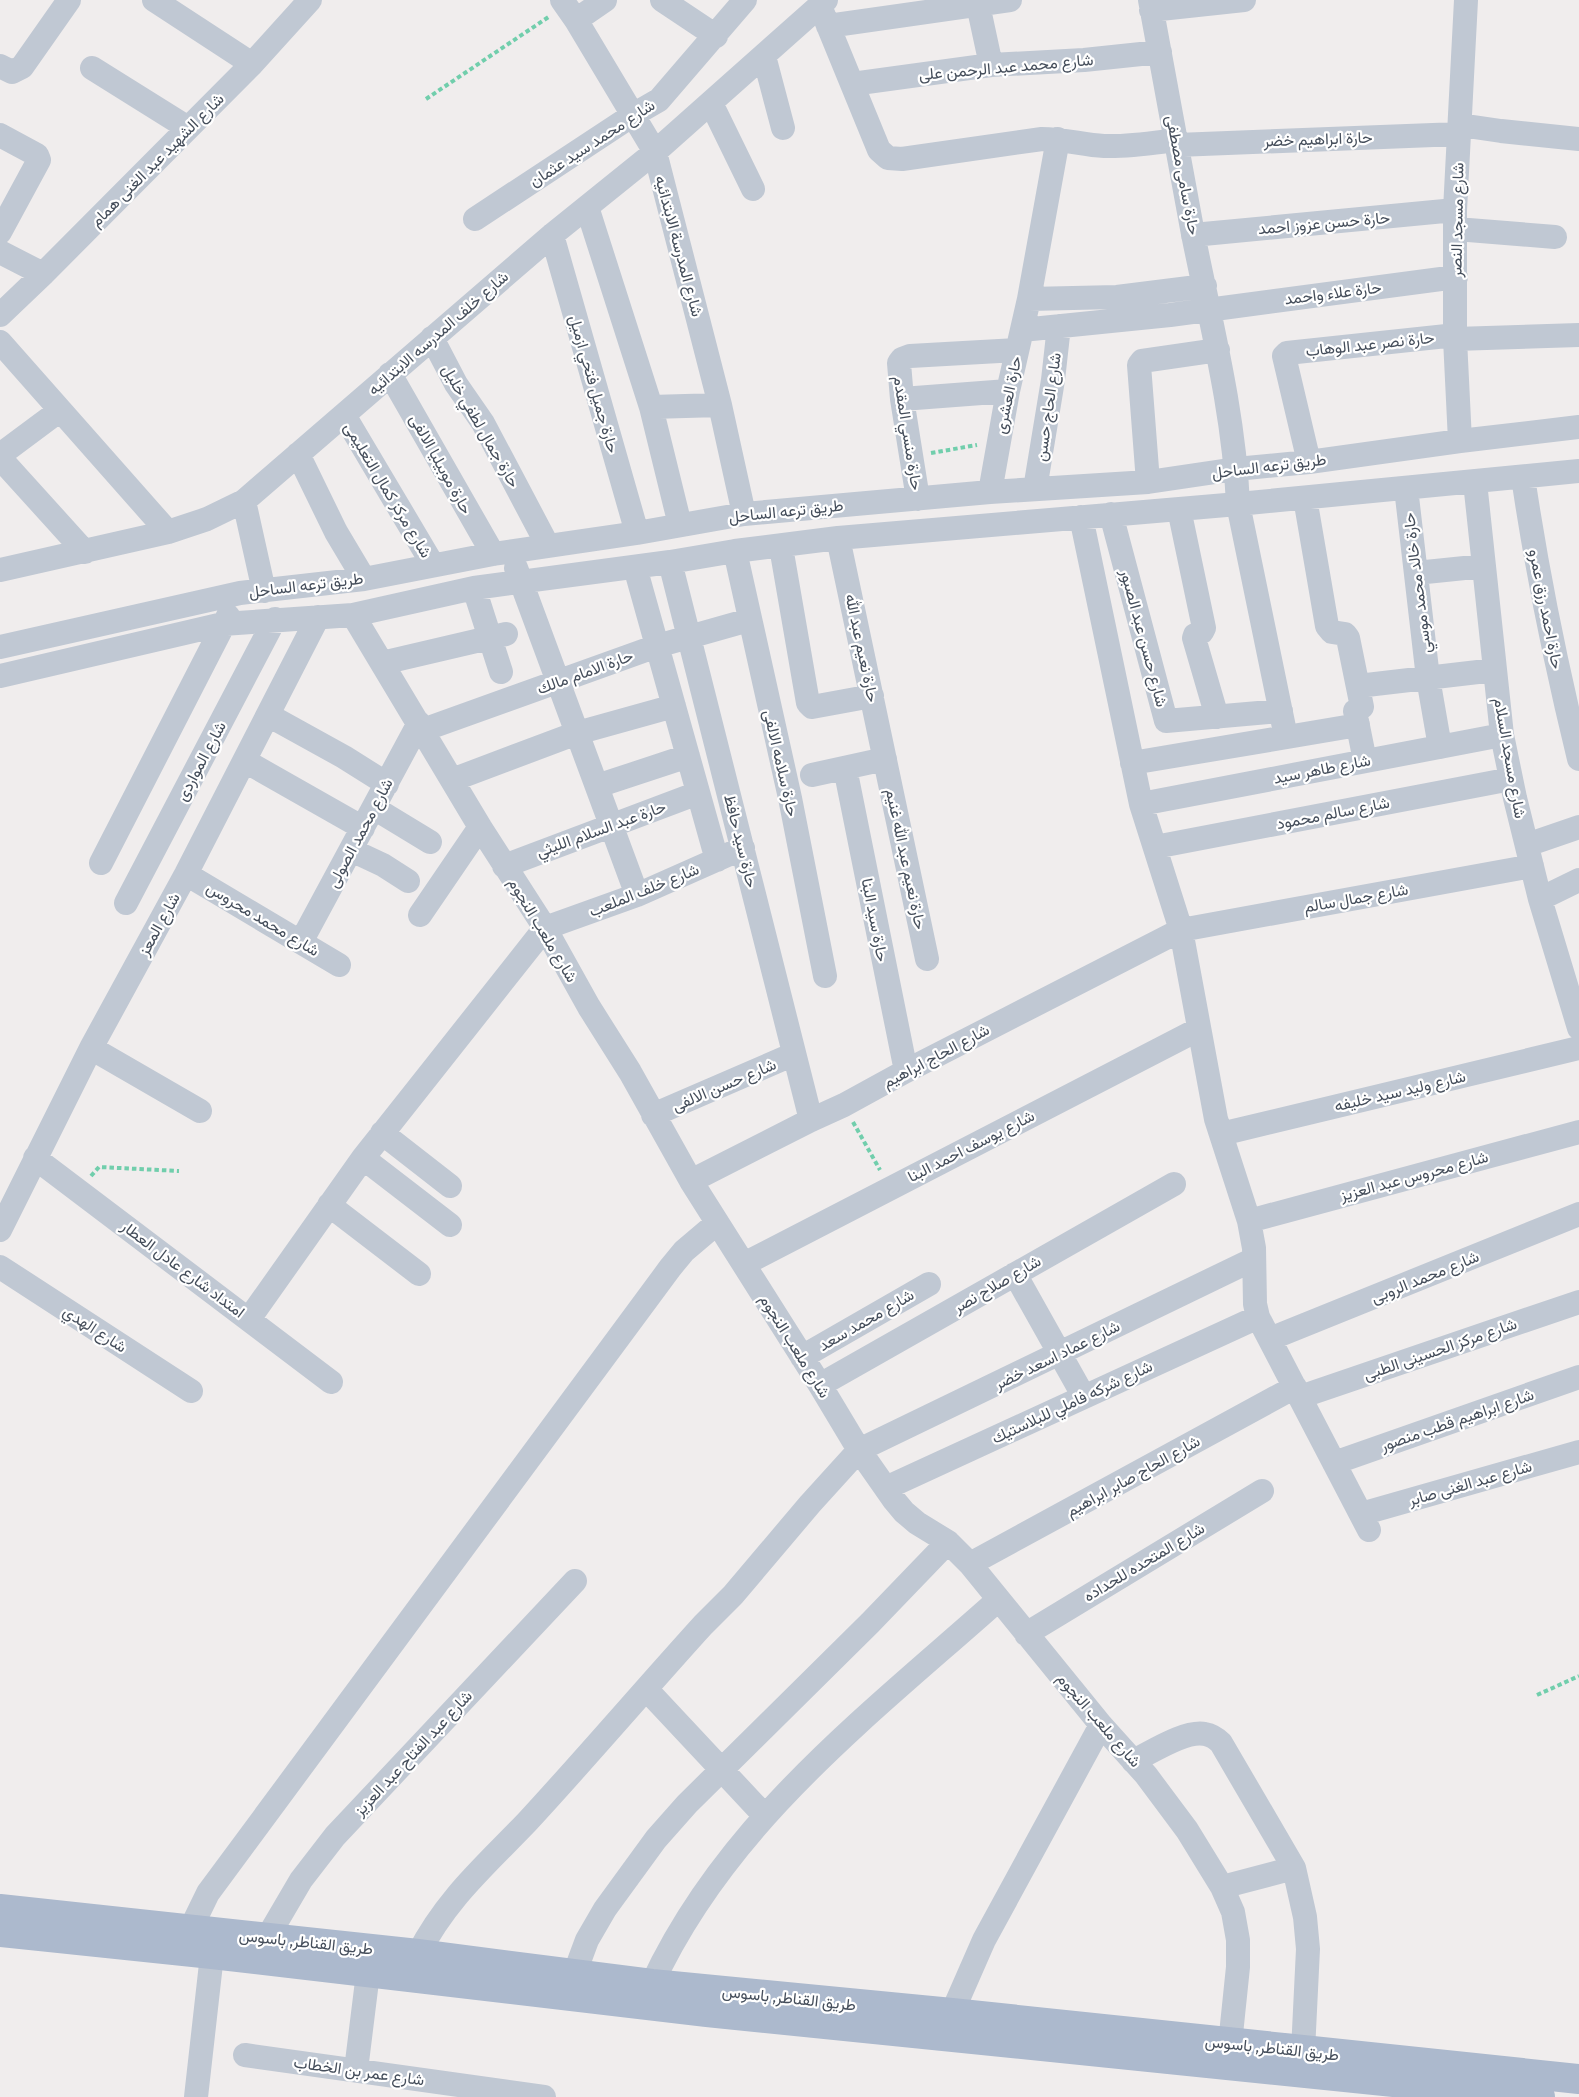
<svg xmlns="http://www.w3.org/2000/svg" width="1579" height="2097" font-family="'Fira Sans Condensed',Vazirmatn,sans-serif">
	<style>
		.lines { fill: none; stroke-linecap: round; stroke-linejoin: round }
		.path { stroke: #71ceac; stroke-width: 4; stroke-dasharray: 4.5 3; stroke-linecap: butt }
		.minor { stroke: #c0c8d3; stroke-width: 24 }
		.major { stroke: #acb9cd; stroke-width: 30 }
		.labels { text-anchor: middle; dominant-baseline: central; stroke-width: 4.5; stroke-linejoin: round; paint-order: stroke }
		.street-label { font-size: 16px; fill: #454e5b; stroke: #fff }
	</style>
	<rect width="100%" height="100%" fill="#f0eded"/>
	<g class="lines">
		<path class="path" d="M426,99L550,16
			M931,453L977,445
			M853,1122L880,1170
			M91,1176L99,1167L179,1171
			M1537,1695L1579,1676"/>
		<path class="minor" d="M154,0L252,64
			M562,0L576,20L655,152L720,405L744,514
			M662,0L716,36
			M977,0L991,65
			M1150,0C1165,78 1178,156 1193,234C1211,324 1234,412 1238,504L1286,737
			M820,6L879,150L888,158L902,159L1042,139C1065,139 1083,145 1104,146C1128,147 1152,143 1176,140
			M1151,10L1244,0
			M576,20L605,0
			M828,26L1010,0
			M764,56L783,128
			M0,66L12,72L22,67L69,0
			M92,68L188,128
			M852,84L991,65L1084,60L1160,52
			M711,103L753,189
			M1460,125L1501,131L1579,139
			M0,135L37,155L39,160L0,232
			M1177,145L1459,134
			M587,207L651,407L680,525
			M475,219L633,115L659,100L745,0
			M1456,229L1555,237
			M552,235L637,533
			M1193,235L1455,210
			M0,252L43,274
			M1029,299L1117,297L1205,286
			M0,315L43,274L252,64L310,0
			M1022,330L1170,315L1456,277
			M432,338L456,384L483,423L548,546
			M1455,339L1579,335
			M0,342L168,532
			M390,374L493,554
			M902,399L1008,391
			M651,407L720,405
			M344,415L433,565
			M1460,441L1455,339V210L1466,0
			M298,454L336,532L364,579
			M0,455L59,411
			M0,458L85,552
			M1309,462L1284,356L1287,353L1456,335
			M1523,477C1537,572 1556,665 1579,759
			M1148,482L1139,365L1142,361L1218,350
			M1475,482L1502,735L1515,798L1540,899L1579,1028
			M1406,488L1428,678L1440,747
			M1035,489L1053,380L1059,326
			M990,492L1008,391L1029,299L1058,139
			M1305,498L1327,626L1332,632L1345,634L1348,638L1362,707L1355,711L1365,761
			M918,499L902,399L899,363L902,359L910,356L1017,350
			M244,501L264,591
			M1179,509L1204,628L1202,632L1195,635L1194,638L1217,717
			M1111,514L1166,721L1281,711
			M1081,517L1141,804L1181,930L1216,1119L1249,1221L1254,1248L1255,1304L1258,1317L1369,1530
			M838,538L927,959
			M781,547L808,703L812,707L872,696
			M735,551L790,798L825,976
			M670,562L811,1120
			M635,567L717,860
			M516,568L637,895
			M0,570L168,532L207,519L244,501L552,235L655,152L826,0
			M1416,573L1484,566
			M474,588L501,672
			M353,615L480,827L545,928L589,1007L630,1072L691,1181L820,1385L859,1450L894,1500L904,1512L917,1523L948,1542L970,1564L1101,1725L1146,1775L1187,1830L1222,1887L1233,1912L1238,1940V1967L1230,2044
			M0,647L240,593L364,579L493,554L637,533L744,514L990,492L1148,482L1236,469L1309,462L1460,441L1579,427
			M382,663L506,634
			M0,676L223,624L353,615L474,588L670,562L735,551L838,538L1238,504L1579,471
			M1358,686L1495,670
			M268,715L344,757L387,784
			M423,730L657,646L749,620
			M245,761L363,828
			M1132,763L1358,725
			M845,768L906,1071
			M812,775L885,759
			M452,780L577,733L674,706
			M597,786L688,756
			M1141,804L1502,735
			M374,808L430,842
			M1527,845L1579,827
			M1155,847L1511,779
			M351,850L383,865L408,881
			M101,863L228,616
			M504,866L698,793
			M186,874L339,965
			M1540,899L1579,880
			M126,903L275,619
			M420,915L480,827
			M301,942L419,723
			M91,1048L200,1111
			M653,1115L794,1054
			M382,1133L450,1186
			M1221,1134L1579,1048
			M35,1158L331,1382
			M363,1158L450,1225
			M691,1181L811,1120L844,1105L906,1071L1181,930L1532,866
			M329,1205L419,1274
			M1249,1221L1579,1132
			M0,1230L91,1048L186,874L318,617
			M744,1264L1199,1029
			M0,1267L191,1391
			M1015,1274L1084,1397
			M249,1319L363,1158L545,928L637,895L743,848
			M1270,1339L1579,1214
			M802,1357L929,1284
			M820,1385L1174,1184
			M1300,1397L1579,1302
			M1334,1463L1579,1377
			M886,1488L1258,1317
			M1361,1514L1579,1452
			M970,1564L1295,1387
			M1026,1634L1262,1491
			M647,1690L764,1815
			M1133,1761C1152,1752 1185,1730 1205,1734C1211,1735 1216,1738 1221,1743L1294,1868L1305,1917L1308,1949L1303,2051
			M1222,1887L1294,1868
			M190,1930L208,1893L670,1268L684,1251L717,1223
			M267,1938L301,1880L335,1836L575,1581
			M418,1954C447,1898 485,1866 527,1822C587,1757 644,1690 703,1625L733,1595L810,1504L859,1450L1254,1259
			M574,1975L587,1940L605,1909L656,1839L687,1804L870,1623L948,1542
			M652,1984C726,1823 869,1715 998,1600
			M952,2013L984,1940L1101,1725
			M245,2055L544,2097
			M356,2070L368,1973
			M196,2097L214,1937"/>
		<path class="major" d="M0,1909L418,1954L652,1984L952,2013L1579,2079
			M0,1932L212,1954L707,2012L1540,2097"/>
	</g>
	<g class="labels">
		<g class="street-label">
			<text transform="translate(1006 67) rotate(-5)">شارع محمد عبد الرحمن على</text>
			<text transform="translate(1318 139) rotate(-2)">حارة ابراهيم خضر</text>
			<text transform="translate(592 143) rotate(-33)">شارع محمد سيد عثمان</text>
			<text transform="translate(157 160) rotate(-45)">شارع الشهيد عبد الغنى همام</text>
			<text transform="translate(1183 175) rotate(79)">حارة سامى مصطفى</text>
			<text transform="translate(1457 220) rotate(-89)">شارع مسجد النصر</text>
			<text transform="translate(1324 223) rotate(-5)">حارة حسن عزوز احمد</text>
			<text transform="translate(679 246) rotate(75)">شارع المدرسة الابتدائيه</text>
			<text transform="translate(1333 293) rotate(-7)">حارة علاء واحمد</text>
			<text transform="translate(438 333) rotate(-41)">شارع خلف المدرسه الابتدائيه</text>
			<text transform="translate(1370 344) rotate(-6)">حارة نصر عبد الوهاب</text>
			<text transform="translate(594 384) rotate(74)">حارة جميل فتحي ازميل</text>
			<text transform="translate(1008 395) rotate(-78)">حارة العشرى</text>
			<text transform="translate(1048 407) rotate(-82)">شارع الحاج حسن</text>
			<text transform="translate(481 426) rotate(60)">حارة جمال لطفي خليل</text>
			<text transform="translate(908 433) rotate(81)">حارة منسي المقدم</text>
			<text transform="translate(441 464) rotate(61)">حارة موبيليا الالفى</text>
			<text transform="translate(1269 466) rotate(-7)">طريق ترعه الساحل</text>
			<text transform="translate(388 490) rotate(59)">شارع مركز كمال التعليمى</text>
			<text transform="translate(786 511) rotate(-6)">طريق ترعه الساحل</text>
			<text transform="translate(1417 583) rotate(-97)">حارة خالد محمد موسي</text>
			<text transform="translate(306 585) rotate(-7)">طريق ترعه الساحل</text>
			<text transform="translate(1546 609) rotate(79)">حارة احمد رزق عمرو</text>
			<text transform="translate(1144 638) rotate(75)">شارع حسن عبد الصبور</text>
			<text transform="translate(862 648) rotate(78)">حارة نعيم عبد الله</text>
			<text transform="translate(585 672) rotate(-20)">حارة الامام مالك</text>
			<text transform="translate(1510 758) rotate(80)">شارع مسجد السلام</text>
			<text transform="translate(201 761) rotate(-62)">شارع المواردى</text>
			<text transform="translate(781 763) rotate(77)">حارة سلامه الالفى</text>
			<text transform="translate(1322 769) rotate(-11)">شارع طاهر سيد</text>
			<text transform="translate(1333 813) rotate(-11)">شارع سالم محمود</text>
			<text transform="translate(601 829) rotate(-20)">حارة عبد السلام الليثي</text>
			<text transform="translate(360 833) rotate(-62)">شارع محمد الصولى</text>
			<text transform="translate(741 841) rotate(76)">حارة سيد حافظ</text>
			<text transform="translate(906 859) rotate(78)">حارة نعيم عبد الله غنيم</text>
			<text transform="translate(644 890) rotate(-22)">شارع خلف الملعب</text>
			<text transform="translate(1356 898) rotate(-10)">شارع جمال سالم</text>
			<text transform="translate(263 919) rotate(31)">شارع محمد محروس</text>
			<text transform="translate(875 920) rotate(79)">حارة سيد البنا</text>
			<text transform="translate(159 924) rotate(-61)">شارع المعز</text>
			<text transform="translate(543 930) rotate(59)">شارع ملعب النجوم</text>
			<text transform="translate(936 1056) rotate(-28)">شارع الحاج ابراهيم</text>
			<text transform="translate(724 1085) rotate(-23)">شارع حسن الالفى</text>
			<text transform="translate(1400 1091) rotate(-13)">شارع وليد سيد خليفه</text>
			<text transform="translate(971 1146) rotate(-27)">شارع يوسف احمد البنا</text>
			<text transform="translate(1414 1176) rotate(-15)">شارع محروس عبد العزيز</text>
			<text transform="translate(183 1269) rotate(37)">امتداد شارع عادل العطار</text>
			<text transform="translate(1425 1277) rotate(-22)">شارع محمد الروبى</text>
			<text transform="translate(997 1284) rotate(-30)">شارع صلاح نصر</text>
			<text transform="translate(866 1320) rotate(-30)">شارع محمد سعد</text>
			<text transform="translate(95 1329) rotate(33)">شارع الهدي</text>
			<text transform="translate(795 1346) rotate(58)">شارع ملعب النجوم</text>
			<text transform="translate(1440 1349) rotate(-19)">شارع مركز الحسينى الطبى</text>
			<text transform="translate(1057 1355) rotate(-26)">شارع عماد اسعد خضر</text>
			<text transform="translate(1072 1402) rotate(-25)">شارع شركه فاملي للبلاستيك</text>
			<text transform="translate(1457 1420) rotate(-19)">شارع ابراهيم قطب منصور</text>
			<text transform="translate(1133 1476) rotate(-29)">شارع الحاج صابر ابراهيم</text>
			<text transform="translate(1470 1483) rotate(-16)">شارع عبد الغنى صابر</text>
			<text transform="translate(1144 1562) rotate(-31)">شارع المتحده للحداده</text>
			<text transform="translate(1099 1720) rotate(49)">شارع ملعب النجوم</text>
			<text transform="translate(413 1753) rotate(-47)">شارع عبد الفتاح عبد العزيز</text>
			<text transform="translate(306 1942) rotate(6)">طريق القناطر, باسوس</text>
			<text transform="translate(789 1998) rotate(6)">طريق القناطر, باسوس</text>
			<text transform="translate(1272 2048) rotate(6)">طريق القناطر, باسوس</text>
			<text transform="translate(359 2071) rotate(8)">شارع عمر بن الخطاب</text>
		</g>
	</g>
</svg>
